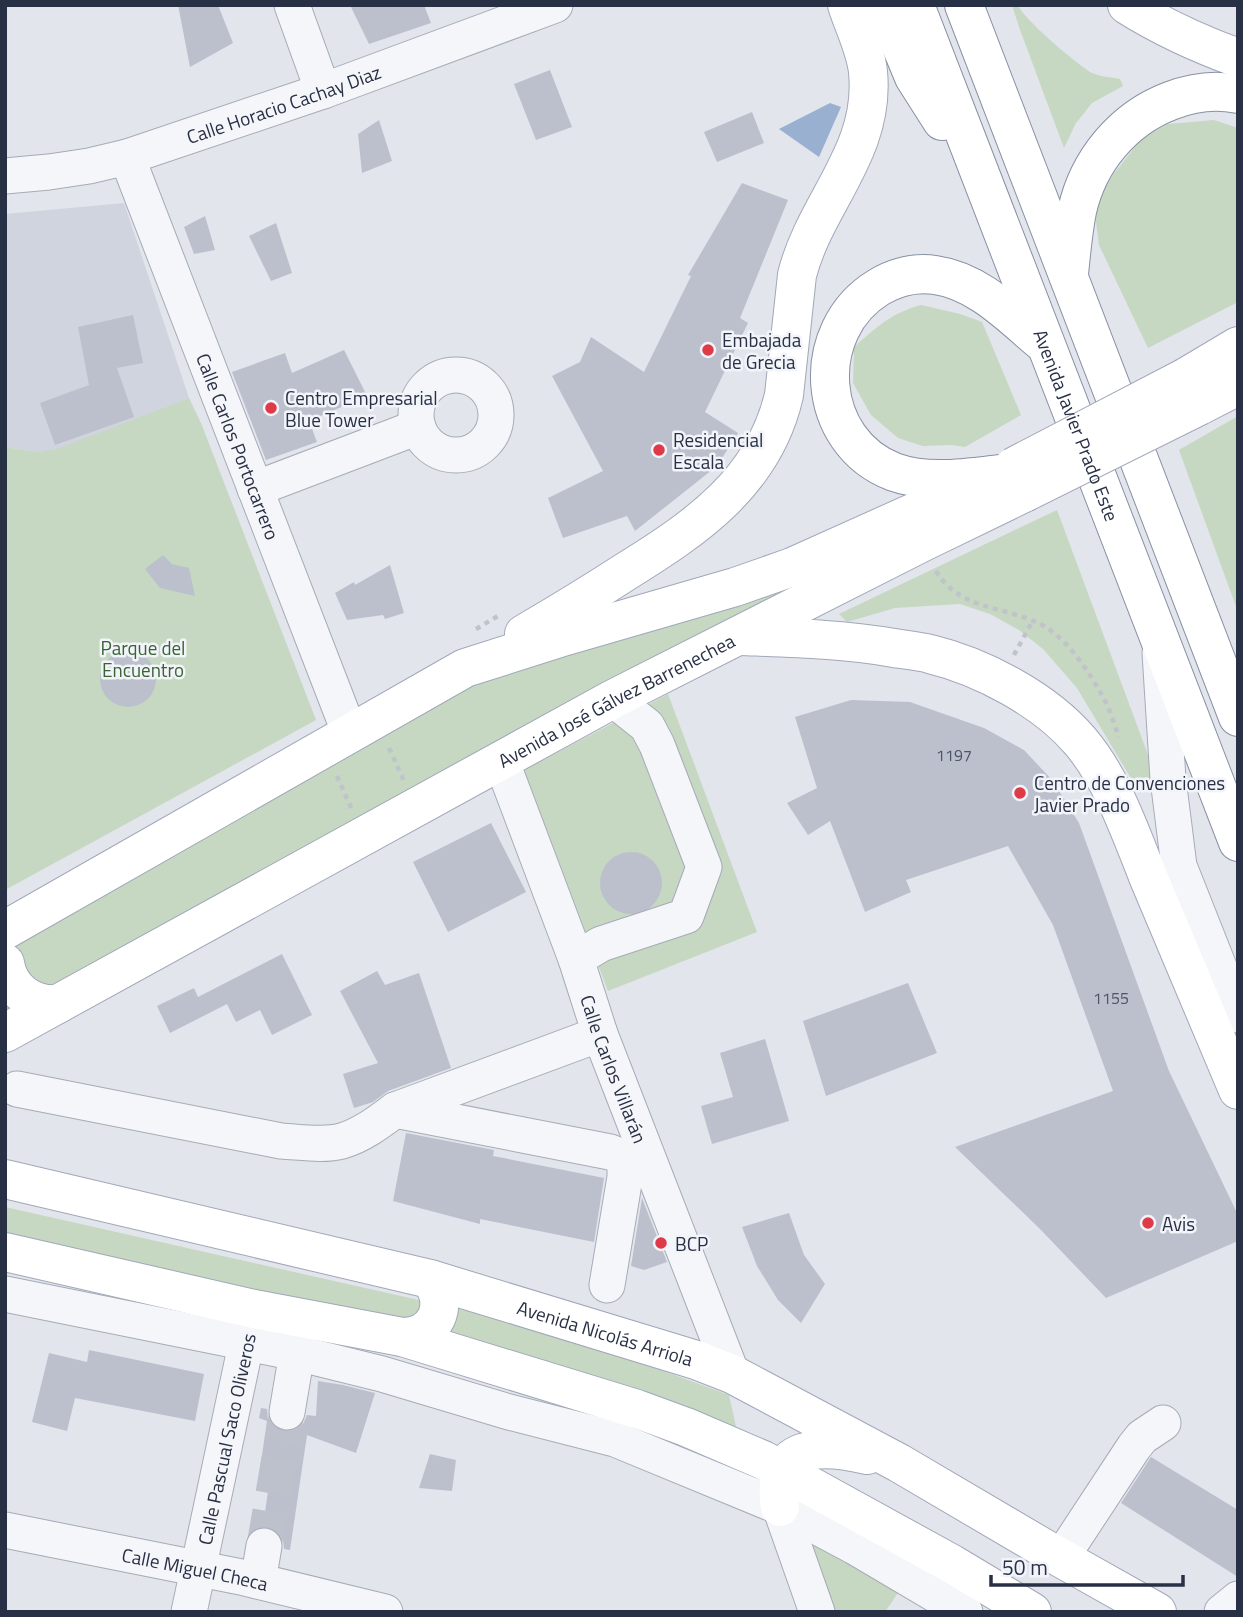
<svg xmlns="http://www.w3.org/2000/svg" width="1243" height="1617" font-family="'Titillium Web',sans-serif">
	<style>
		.built { fill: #cfd4de }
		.green { fill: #c6d7c2 }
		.water { fill: #99b0d0 }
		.building { fill: #bbc0cc }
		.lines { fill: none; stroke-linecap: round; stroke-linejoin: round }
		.minor-tunnel { stroke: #bdc1cb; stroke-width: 35; stroke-dasharray: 35 18; stroke-linecap: butt }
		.minor-casing { stroke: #a6abb7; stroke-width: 37 }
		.major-casing { stroke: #a0a8b9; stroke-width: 40 }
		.highway-casing { stroke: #8791a4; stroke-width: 40 }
		.path { stroke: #c0c3ca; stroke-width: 4.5; stroke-dasharray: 5 5; stroke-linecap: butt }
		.minor { stroke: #f5f6f9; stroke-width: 35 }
		.major { stroke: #fff; stroke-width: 38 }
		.highway { stroke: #fff; stroke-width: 38 }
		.major-bridge-casing { stroke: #a0a8b9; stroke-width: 40; stroke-linecap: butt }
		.major-bridge { stroke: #fff; stroke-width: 38 }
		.poi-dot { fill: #de3a47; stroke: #f2f4f9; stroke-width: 2.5 }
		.labels { text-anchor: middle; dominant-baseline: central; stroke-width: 5; stroke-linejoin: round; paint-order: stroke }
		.number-label { font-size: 16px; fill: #4d5468 }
		.street-label { font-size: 19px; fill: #283046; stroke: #f2f4f9 }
		.poi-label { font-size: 19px; fill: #283046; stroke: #f2f4f9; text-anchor: start }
		.park-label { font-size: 19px; fill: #396333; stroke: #f2f4f9 }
	</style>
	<rect width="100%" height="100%" fill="#e2e5ec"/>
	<path class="built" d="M124,203L189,398L57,450L38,452L5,447V214Z"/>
	<path class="green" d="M1012,5H1018C1022,18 1079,66 1092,73C1100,77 1111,77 1120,79L1123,86L1092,103L1076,123L1064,148L1019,27Z
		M1214,120L1238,128V302L1148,348L1099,245L1094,207L1113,175L1141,139L1168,124Z
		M921,305L960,314L982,322L1021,415L965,447L952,445L923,446L898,438L871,415L853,383L854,347C877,327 891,313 921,305Z
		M189,398L201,423L316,720L5,890V447L38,452L57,449Z
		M1238,416V612L1179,450Z
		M1057,510L1157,779L1135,785L1077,688L1043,649L1019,630L990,614L960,604L895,608L847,622L839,614Z
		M777,587L783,598L5,1018V951L381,723L528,657Z
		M668,694L757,932L608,991L524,770Z
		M5,1207L552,1330L729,1395L739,1440L5,1239Z
		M794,1530L902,1587L885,1612H827Z"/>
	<path class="water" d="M830,103L841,107L819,157L779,129Z"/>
	<path class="building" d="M178,5H218L233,43L190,67Z
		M350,5H424L431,23L369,44Z
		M550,70L572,127L536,140L514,84Z
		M752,112L764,143L717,162L704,132Z
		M379,120L392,161L362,173L358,134Z
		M742,183L788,200L740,318L748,323L705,412L738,433L717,466L635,531L627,516L563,538L548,498L603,471L552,376L580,362L591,337L644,372L691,276L688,275Z
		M205,216L215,250L194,254L184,227Z
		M276,223L292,273L271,281L249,236Z
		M133,315L143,363L117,368L134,417L55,445L40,403L89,385L78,327Z
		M344,350L367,396L309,421L317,442L266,460L232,372L285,353L292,373Z
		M163,555L172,564L189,568L195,596L160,588L145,569Z
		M390,565L404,613L385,619L383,615L347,620L335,593L354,582L355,585Z
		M100 679a28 28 0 1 1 56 0a28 28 0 1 1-56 0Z
		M851,700L910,702L984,728L1024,750L1053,781L1079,823L1169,1071L1238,1215V1241L1106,1298L1041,1230L955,1147L1113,1091L1053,925L1008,846L906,880L911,892L865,912L830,821L808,835L787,803L817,788L795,717Z
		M491,823L526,892L448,932L413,862Z
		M600 883a31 31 0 1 1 62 0a31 31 0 1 1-62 0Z
		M282,954L312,1015L272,1035L260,1010L236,1022L227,1004L170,1033L157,1006L194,988L198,997Z
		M377,971L385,985L419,973L451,1068L388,1091L373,1102L354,1108L343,1074L378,1063L340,991Z
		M908,983L937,1053L826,1096L803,1021Z
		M765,1039L789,1121L712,1144L701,1106L733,1097L720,1053Z
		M406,1133L494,1150L493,1156L604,1178L594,1242L480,1219V1224L393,1201Z
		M642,1198L667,1262L644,1270L631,1266Z
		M789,1213L804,1255L825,1284L801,1323L778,1300L757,1266L742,1227Z
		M89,1350L204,1374L195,1421L75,1398L67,1431L32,1422L49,1353L87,1362Z
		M318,1381L343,1385L375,1393L356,1453L307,1435L290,1550L284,1549L283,1540L277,1531L268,1526L263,1527L269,1484L258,1482L267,1421L259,1418L261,1408L267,1409L268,1420L275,1428L284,1432L295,1431L303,1424L307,1415L316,1416Z
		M430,1454L456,1460L452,1491L419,1488Z
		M1151,1457L1238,1510V1577L1121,1503Z"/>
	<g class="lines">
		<path class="minor-tunnel" d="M264,1546L287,1412"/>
		<g class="minor-casing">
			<g id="minor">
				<path d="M292,5L323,91"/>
				<path id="s1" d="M127,157L350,734"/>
				<path id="s2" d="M5,176L49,172L89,166L127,157L323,91L555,5"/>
				<circle cx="456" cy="415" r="40"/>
				<path d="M255,489L418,427"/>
				<path d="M1160,653L1168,779L1179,866L1238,1015"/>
				<path id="s3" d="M501,760L576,959L600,1034L732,1374"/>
				<path d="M576,959L601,944L686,916L704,867L657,745L647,726L613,699"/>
				<path d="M17,1089L281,1141C301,1142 323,1146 342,1141C362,1135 379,1122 395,1110L600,1034"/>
				<path d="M395,1110L610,1152C626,1157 625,1162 625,1177L607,1285"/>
				<path d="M5,1294L297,1353L382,1374L509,1412L615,1439L780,1507L855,1547L965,1612"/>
				<path d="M287,1412L297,1353"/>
				<path d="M780,1507L817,1612"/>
				<path id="s4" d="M5,1530L241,1577L385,1612"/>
				<path d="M1061,1558L1134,1447L1142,1437L1163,1423"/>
				<path d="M258,1581L264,1546"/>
				<path id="s5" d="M189,1612L251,1321"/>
				<path d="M1222,1612L1238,1599"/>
			</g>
		</g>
		<g class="major-casing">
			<g id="major">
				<path d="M1127,5C1162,27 1199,44 1238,58"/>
				<path d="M1186,377L1238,346"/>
				<path d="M1199,406L1238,386"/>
				<path d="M524,634C558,614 591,594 625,572C696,528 764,482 784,395L797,275C815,203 876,152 868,72C866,50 854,27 847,5"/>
				<path d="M740,636C792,638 842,639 894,648C906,650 919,651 930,654C983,667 1045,700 1080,741C1112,778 1131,834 1149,879C1178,949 1208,1019 1238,1090"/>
				<path d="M5,930L465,668L566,636L735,587L792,567L995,476"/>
				<path d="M5,963C9,990 32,1006 58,1004"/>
				<path id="s6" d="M5,1033L613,699L923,542L1024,493"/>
				<path id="s7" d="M5,1179L430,1279L696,1360L732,1374L899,1463L1052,1553L1157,1612"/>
				<path d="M5,1252L254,1309L402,1337L637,1409L686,1427L763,1460L952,1564L1032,1612"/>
				<path d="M402,1337C436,1337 450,1305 430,1279"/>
				<path d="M780,1507C770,1443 820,1444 867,1455"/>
			</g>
		</g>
		<g class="highway-casing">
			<g id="highway">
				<path d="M884,5L914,77L942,121"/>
				<path id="s8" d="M915,5L1238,842"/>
				<path d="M964,5L1238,717"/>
				<path d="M1069,274C1071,253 1073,232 1077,211C1088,161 1123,119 1170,101C1193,92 1214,89 1238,94"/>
				<path d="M999,474C965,478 927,484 894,472C815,442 808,330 879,287C896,277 915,272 935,275C978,281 1010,315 1042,342"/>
			</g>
		</g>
		<path class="path" d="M936,571C961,612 1006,605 1044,626C1069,641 1089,672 1103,697C1110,709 1114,724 1119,737
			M476,629L498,616
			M1014,655L1032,622
			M389,748L404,781
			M337,776L352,810"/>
		<use href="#minor" class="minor"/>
		<use href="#major" class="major"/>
		<use href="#highway" class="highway"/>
		<g class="major-bridge-casing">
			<path id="major-bridge" d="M1013,467L1186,377
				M1024,493L1199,406"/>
		</g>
		<use href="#major-bridge" class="major-bridge"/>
	</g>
	<g class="poi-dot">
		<circle cx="708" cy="350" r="7"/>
		<circle cx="271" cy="408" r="7"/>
		<circle cx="659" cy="450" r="7"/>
		<circle cx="1020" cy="793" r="7"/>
		<circle cx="1148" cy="1223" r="7"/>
		<circle cx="661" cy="1243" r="7"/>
	</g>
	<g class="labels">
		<g class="number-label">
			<text x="954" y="755">1197</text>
			<text x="1111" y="998">1155</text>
		</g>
		<g class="street-label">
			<text stroke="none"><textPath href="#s2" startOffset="289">Calle Horacio Cachay Diaz</textPath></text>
			<text stroke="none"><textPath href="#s8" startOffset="450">Avenida Javier Prado Este</textPath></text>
			<text stroke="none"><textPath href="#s1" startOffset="310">Calle Carlos Portocarrero</textPath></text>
			<text stroke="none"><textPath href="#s6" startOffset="696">Avenida José Gálvez Barrenechea</textPath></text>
			<text stroke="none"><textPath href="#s3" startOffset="329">Calle Carlos Villarán</textPath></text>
			<text stroke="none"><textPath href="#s7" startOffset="620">Avenida Nicolás Arriola</textPath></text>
			<text stroke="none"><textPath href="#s5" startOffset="177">Calle Pascual Saco Oliveros</textPath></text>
			<text stroke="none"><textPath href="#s4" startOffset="194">Calle Miguel Checa</textPath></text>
		</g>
		<g class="poi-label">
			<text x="722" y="339">Embajada<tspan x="722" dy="22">de Grecia</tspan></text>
			<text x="285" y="397">Centro Empresarial<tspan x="285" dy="22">Blue Tower</tspan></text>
			<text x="673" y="439">Residencial<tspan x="673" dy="22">Escala</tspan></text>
			<text x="1034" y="782">Centro de Convenciones<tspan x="1034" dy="22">Javier Prado</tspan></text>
			<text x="1162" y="1223">Avis</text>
			<text x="675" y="1243">BCP</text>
		</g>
		<g class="park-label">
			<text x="143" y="647">Parque del<tspan x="143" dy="22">Encuentro</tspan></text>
		</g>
	</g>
	<rect width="1243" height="1617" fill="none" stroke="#283046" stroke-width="14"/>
	<path d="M991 1575v10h192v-10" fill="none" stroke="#283046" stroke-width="3.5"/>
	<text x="1002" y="1575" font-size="21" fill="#283046" stroke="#f2f4f9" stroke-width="5" paint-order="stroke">50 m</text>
</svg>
